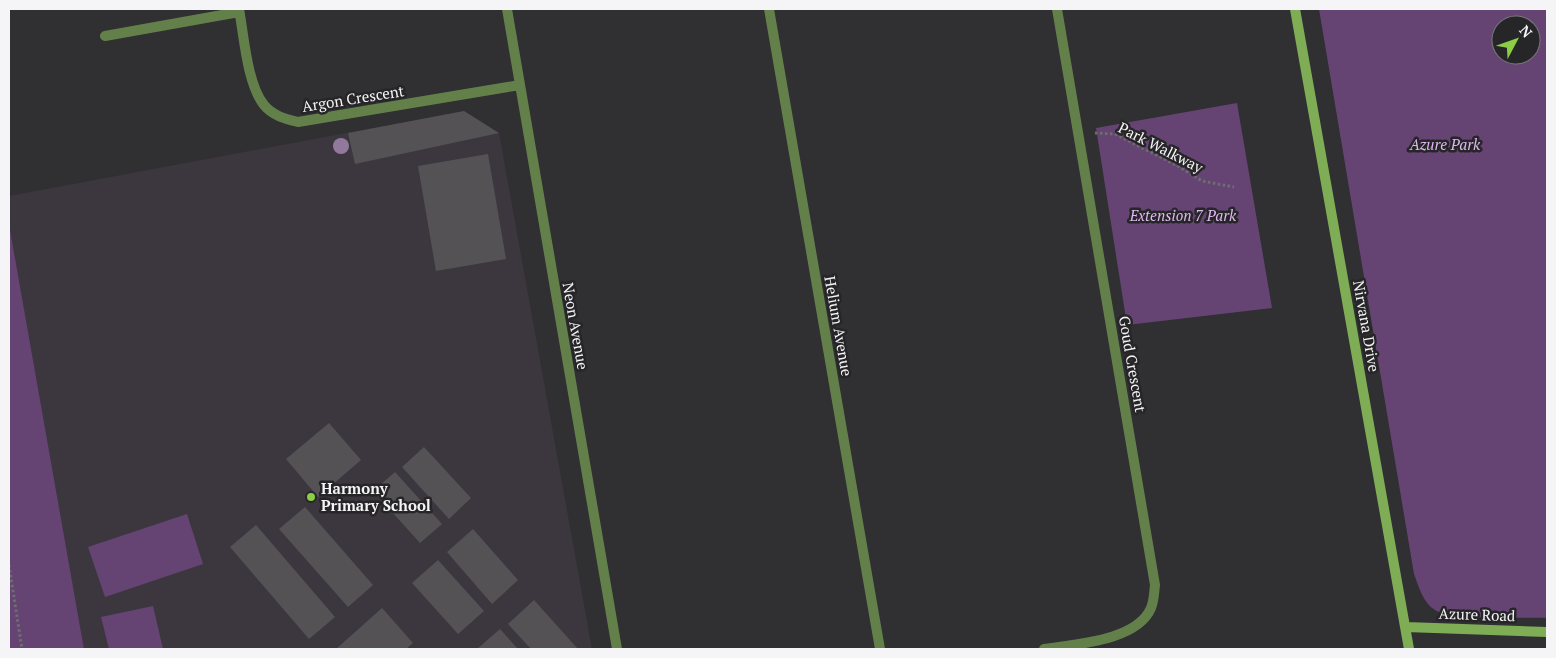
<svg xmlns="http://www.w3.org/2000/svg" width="1556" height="658" font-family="'PT Serif',serif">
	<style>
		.built { fill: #3c373e }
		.green { fill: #654474; fill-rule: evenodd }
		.building { fill: #545254 }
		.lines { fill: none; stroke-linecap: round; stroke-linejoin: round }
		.path { stroke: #6e6d6f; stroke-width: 3; stroke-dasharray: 2.5 2.5; stroke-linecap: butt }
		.street { stroke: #63804b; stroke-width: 10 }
		.secondary { stroke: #7fad56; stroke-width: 10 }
		.tree { fill: #91799c }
		.poi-dot { fill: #8bce46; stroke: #262527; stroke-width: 2 }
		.labels { text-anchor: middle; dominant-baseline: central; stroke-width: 5; stroke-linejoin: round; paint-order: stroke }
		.street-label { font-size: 15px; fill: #f5f4f6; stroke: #262527 }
		.park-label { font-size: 15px; font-style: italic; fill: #e0b6f3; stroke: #262527 }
		.poi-label { font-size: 15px; font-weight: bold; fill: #f5f4f6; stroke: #262527; text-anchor: start }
	</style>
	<rect width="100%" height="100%" fill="#302f31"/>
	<path class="built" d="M464,111L499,133L592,649H84L9,224V196Z"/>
	<path class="green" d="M1319,9H1547V618C1525,617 1452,621 1435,610C1423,603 1419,587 1414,574ZM1501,25H1531V55H1501Z
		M1237,103L1272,308L1127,325L1096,128Z
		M9,224L84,649H9Z
		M187,514L203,564L105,597L88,547Z
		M153,606L163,649H109L101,617Z"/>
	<path class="building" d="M464,111L499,133L355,164L348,133Z
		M488,154L506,259L436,271L418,166Z
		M329,423L361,460L318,497L286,459Z
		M424,447L471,498L449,519L402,467Z
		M395,472L442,524L420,543L373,491Z
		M305,507L373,585L348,607L279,529Z
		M256,525L335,617L309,639L230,547Z
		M473,529L518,580L492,604L447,552Z
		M438,560L484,611L458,634L412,583Z
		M534,600L578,649H531L508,624Z
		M382,608L413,643L406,649H336Z
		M500,629L518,649H477Z"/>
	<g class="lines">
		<path class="path" d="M1095,133L1115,134L1178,166L1202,181L1234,187
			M9,565L22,649"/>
		<path class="street" d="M239,9C244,36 247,84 264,105C273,116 286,119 298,122L520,85
			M507,9L617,649
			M769,9L880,649
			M105,36L239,12
			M1044,649C1075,644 1137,641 1151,608C1154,601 1154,593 1155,585L1057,9"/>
		<path class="secondary" d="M1295,9L1409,649
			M1406,627L1547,632"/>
	</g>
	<circle class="tree" cx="341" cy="146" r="8"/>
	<circle class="poi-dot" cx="311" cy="497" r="5"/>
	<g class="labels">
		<g class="street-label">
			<text transform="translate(353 98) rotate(-9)">Argon Crescent</text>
			<text transform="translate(1161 147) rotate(27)">Park Walkway</text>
			<text transform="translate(576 326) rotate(80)">Neon Avenue</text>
			<text transform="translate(839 326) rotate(80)">Helium Avenue</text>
			<text transform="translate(1367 326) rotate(80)">Nirvana Drive</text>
			<text transform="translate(1133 364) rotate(80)">Goud Crescent</text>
			<text transform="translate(1477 614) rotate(2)">Azure Road</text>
		</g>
		<g class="park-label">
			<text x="1445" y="144">Azure Park</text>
			<text x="1183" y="215">Extension 7 Park</text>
		</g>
		<g class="poi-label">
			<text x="321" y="488">Harmony<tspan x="321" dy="17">Primary School</tspan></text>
		</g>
	</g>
	<rect width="1556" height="658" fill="none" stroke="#f5f4f6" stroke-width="20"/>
	<g transform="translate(1516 40) rotate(49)"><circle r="24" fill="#262527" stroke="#79787a"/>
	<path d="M0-4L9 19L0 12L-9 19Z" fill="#8bce46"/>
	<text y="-8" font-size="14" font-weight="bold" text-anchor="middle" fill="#f5f4f6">N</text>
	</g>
</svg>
